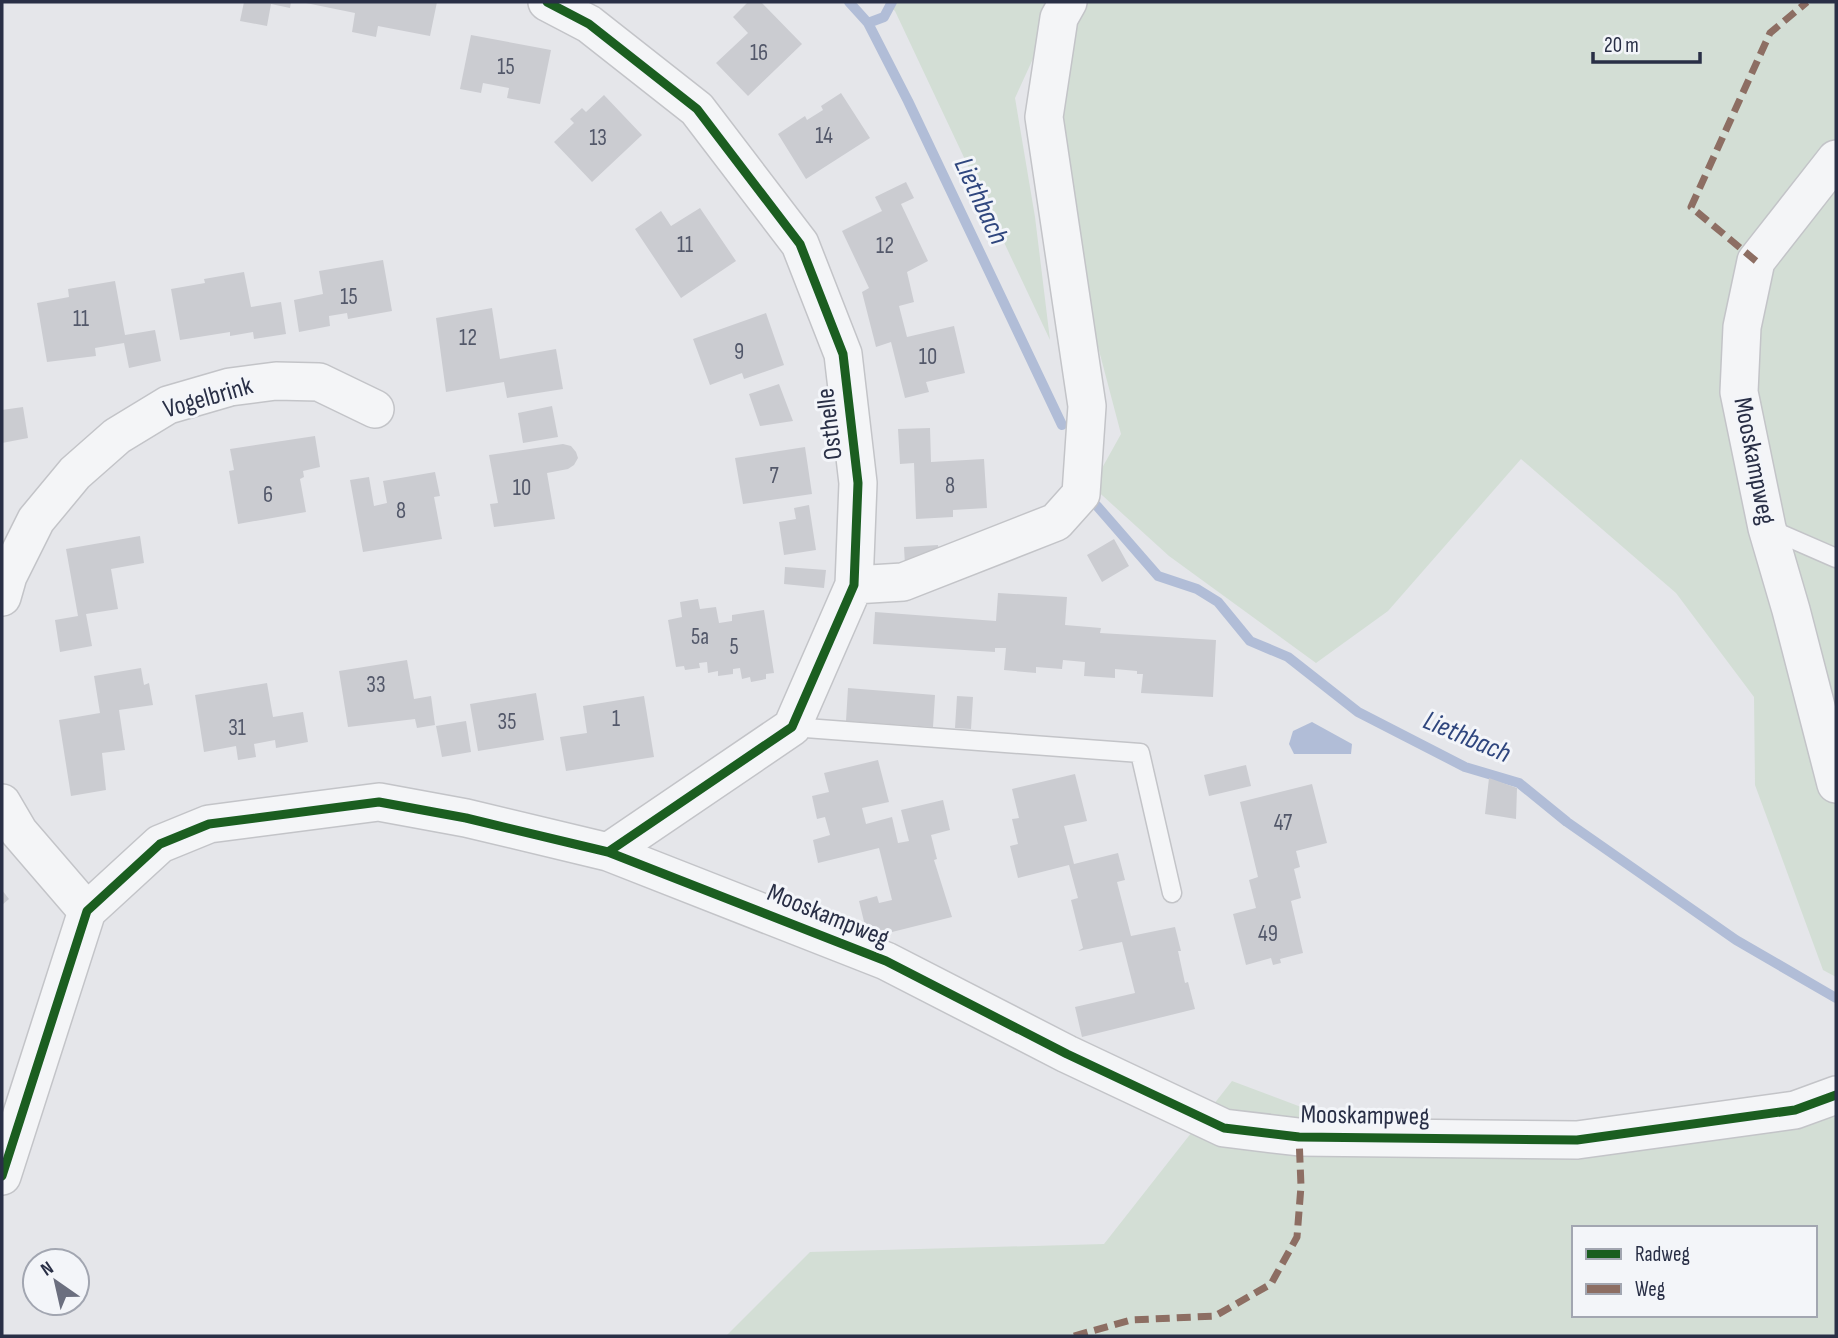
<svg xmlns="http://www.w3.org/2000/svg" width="1838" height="1338" font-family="'Sofia Sans Condensed',sans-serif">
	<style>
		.green { fill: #d3ded5; fill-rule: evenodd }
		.water { fill: #b1bdd7 }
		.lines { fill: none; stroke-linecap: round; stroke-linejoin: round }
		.stream { stroke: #b1bdd7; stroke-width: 10 }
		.building { fill: #cbccd1 }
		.lane-casing { stroke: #c3c4c8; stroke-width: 21 }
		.street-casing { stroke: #c3c4c8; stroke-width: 40 }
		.lane { stroke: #f4f5f7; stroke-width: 18 }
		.street { stroke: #f4f5f7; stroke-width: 37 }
		.quiet { stroke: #8d6e63; stroke-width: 7; stroke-dasharray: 14 7; stroke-linecap: butt }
		.cycleway-casing { stroke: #f3f5f9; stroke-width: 13 }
		.cycleway { stroke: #1b5e20; stroke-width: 9 }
		.labels { text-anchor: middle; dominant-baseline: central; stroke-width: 6; stroke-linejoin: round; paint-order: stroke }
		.number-label { font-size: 23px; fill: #53586a }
		.street-label { font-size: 26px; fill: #292f46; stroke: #f3f5f9 }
		.water-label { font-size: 28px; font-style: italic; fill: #2f467e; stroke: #f3f5f9 }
	</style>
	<rect width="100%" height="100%" fill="#e5e6ea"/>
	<path class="green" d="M885,2H1059L1015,98L1035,217L1050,340L895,11Z
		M1080,2H1836V977L1823,970L1755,785L1754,697L1676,593L1521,459L1388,611L1316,663L1169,556L1092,486L1121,434L1076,263L1053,117Z
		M1232,1081L1354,1127L1581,1149L1836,1107V1336H726L810,1252L1104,1244ZM1574,1228H1815V1315H1574Z"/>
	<path class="water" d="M1312,722L1352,744L1351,754H1294L1289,744L1293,731Z"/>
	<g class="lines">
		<path class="stream" d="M849,2L868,23L908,101L1062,425
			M868,23L884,17L892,2
			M1097,506L1158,576L1197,589L1218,602L1250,641L1288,657L1358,712L1465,767L1519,783L1567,822L1736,940L1836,998"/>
	</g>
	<path class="building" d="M244,2H291L290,8L271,4L267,26L240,21Z
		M301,2H437L430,36L378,26L376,37L352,32L355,13Z
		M748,2H761L802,44L748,96L716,63L748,33L733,17Z
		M471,35L551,50L540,104L507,98L509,88L483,83L481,93L460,89Z
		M841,93L870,138L806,179L778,134L805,116L807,120L823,110L821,106Z
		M604,95L642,135L592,182L554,142L574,123L570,119L582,108L586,112Z
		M906,182L914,198L901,204L928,261L907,272L914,302L899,306L907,337L954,326L965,373L926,382L929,392L905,398L891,342L876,347L862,292L869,288L842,231L882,211L875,197Z
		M700,208L736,261L681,298L635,229L661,211L671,226Z
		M383,260L392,311L348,319L347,313L329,316L330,326L299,332L294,300L323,294L319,271Z
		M244,272L251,307L281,302L286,334L254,339L253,332L230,336V332L180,340L171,289L205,283L204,279Z
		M115,281L125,335L155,330L161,361L129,368L124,343L95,348L96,356L47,362L37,303L69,297L68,289Z
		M492,308L500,359L556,349L563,389L507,398L504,382L446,392L436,318Z
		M766,313L784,365L744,379L742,373L710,385L693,339Z
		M779,384L793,421L760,426L749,394Z
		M552,406L558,437L523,443L518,413Z
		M23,407L28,438L2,443V410Z
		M930,428L931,462L984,459L987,508L953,510V517L916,519L914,463L900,464L898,429Z
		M315,436L320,467L303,471L304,477L300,479L306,512L238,524L229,471L234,470L230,449Z
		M563,444L571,446L576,452L578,458L574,465L568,469L547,473L555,519L494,527L490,504L498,503L489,455Z
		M805,447L812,494L743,504L735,458Z
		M435,472L440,496L434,497L442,539L363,552L350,480L369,477L374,506L387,503L383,481Z
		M809,505L816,550L784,555L779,522L796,519L794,508Z
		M140,536L144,563L111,569L118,609L86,614L92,646L60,652L55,620L78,616L66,549Z
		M1114,539L1129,566L1102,582L1087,555Z
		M938,545L939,563L905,565L904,547Z
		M785,567L826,570L824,588L784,584Z
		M998,593L1067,597L1065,625L1101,628L1100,633L1216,640L1213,697L1141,693L1143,674H1137V671L1115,669V678L1084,676L1085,662L1063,660L1062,669L1036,667V673L1004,670L1006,648H995V652L873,644L875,612L996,621Z
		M698,599L700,609L716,607L719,623L732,621V615L764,610L774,673L766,674V679L751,682L750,677L742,679L740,668L733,669V674L718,676V671L708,673L707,662L699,663L700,668L685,670L684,666L676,667L668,620L682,617L680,602Z
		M407,660L414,699L431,696L435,725L417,728L415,719L348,727L339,671Z
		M141,668L144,685L149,683L153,705L119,710L125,750L102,753L106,790L71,796L59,720L100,713L94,676Z
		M267,683L273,717L303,712L308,742L276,748L275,740L254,744L256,757L238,760L236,746L204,752L195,695Z
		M848,688L935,695L933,727L846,721Z
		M536,693L544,740L478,751L470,704Z
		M644,696L654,757L566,771L560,737L587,733L583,706Z
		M957,696L973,697L971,729L955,728Z
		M466,721L471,752L442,757L436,726Z
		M878,760L889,802L862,808L866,824L892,817L898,843L909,841L901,810L943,800L950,830L931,835L937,859L934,860L952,917L868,938L859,901L877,896L879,903L892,900L879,848L818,863L813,840L830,835L825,817L817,819L812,796L829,792L824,773Z
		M1246,765L1251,786L1209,796L1204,775Z
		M1075,774L1087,821L1064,826L1074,864L1118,853L1125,880L1117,882L1131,936L1175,927L1181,951H1178L1185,983L1188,982L1195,1009L1082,1037L1075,1007L1135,993L1122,942L1078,951L1083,948L1071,900L1078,898L1069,865L1018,878L1010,846L1018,844L1012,819L1019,818L1012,789Z
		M1489,778L1517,788L1516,819L1485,814Z
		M1312,784L1327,843L1296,851L1300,867L1294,869L1301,898L1291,901L1303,953L1280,959L1281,963L1273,965L1271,958L1246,965L1233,914L1256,908L1249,880L1258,877L1240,802Z
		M2,890L9,899L2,905Z"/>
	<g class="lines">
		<g class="lane-casing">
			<path id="lane" d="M1767,528L1836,558
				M792,727L1140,753L1172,893"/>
		</g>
		<g class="street-casing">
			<path id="street" d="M547,2L589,24L697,109L800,244L843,354L858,483L854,585L792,727L608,852
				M1836,159L1756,261L1742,327L1739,392L1767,528L1791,610L1836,784
				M854,585L903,582L1056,522L1081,494L1087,406L1044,117L1059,18L1068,2
				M2,597L8,576L36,520L75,473L117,436L168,405L230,387L276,381L319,382L375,409
				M2,803L19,832L87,911
				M2,1176L87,911L160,844L209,824L379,802L466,818L608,852L886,961L1067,1054L1224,1128L1299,1137L1577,1140L1795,1110L1836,1095"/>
		</g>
		<use href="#lane" class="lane"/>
		<use href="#street" class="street"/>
		<path class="quiet" d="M1756,261L1691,207L1770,33L1807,2
			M1074,1336L1131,1320L1215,1316L1271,1284L1297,1237L1301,1186L1299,1137"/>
		<g class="cycleway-casing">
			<path id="cycleway" d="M547,2L589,24L697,109L800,244L843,354L858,483L854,585L792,727L608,852
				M2,1176L87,911L160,844L209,824L379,802L466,818L608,852L886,961L1067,1054L1224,1128L1299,1137L1577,1140L1795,1110L1836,1095"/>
		</g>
		<use href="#cycleway" class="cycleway"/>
	</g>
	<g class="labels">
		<g class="number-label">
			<text x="759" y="53">16</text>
			<text x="506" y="67">15</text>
			<text x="824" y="136">14</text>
			<text x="598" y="138">13</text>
			<text x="685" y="245">11</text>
			<text x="885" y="246">12</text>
			<text x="349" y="297">15</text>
			<text x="81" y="319">11</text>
			<text x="468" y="338">12</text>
			<text x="739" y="352">9</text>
			<text x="928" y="357">10</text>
			<text x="774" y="476">7</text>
			<text x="950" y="486">8</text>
			<text x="522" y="488">10</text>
			<text x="268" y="495">6</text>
			<text x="401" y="511">8</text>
			<text x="700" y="637">5a</text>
			<text x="734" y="647">5</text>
			<text x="376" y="685">33</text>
			<text x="616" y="719">1</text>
			<text x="507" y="722">35</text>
			<text x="237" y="728">31</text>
			<text x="1283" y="823">47</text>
			<text x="1268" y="934">49</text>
		</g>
		<g class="street-label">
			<text transform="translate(208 398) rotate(-16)">Vogelbrink</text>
			<text transform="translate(830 424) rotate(-97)">Osthelle</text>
			<text transform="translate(1754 461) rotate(79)">Mooskampweg</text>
			<text transform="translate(828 916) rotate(22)">Mooskampweg</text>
			<text transform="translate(1365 1116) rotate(1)">Mooskampweg</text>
		</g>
		<g class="water-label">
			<text transform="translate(981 201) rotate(65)">Liethbach</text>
			<text transform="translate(1467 737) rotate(23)">Liethbach</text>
		</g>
	</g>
	<rect width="1838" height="1338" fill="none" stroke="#292f46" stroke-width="7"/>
	<rect x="1572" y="1226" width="245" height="91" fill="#f3f5f9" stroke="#a2a6b1" stroke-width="2"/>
	<rect x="1586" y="1249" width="35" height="10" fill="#1b5e20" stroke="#a2a6b1" stroke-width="2"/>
	<text x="1635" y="1261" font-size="21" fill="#292f46">Radweg</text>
	<rect x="1586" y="1284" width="35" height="10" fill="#8d6e63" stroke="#a2a6b1" stroke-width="2"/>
	<text x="1635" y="1296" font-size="21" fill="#292f46">Weg</text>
	<g transform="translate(56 1282) rotate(326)"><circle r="33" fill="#f3f5f9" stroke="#a2a6b1" stroke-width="2"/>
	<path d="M0-5L12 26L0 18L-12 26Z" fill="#6b6f7f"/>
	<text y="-10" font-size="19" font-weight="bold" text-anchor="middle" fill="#292f46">N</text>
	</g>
	<path d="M1593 52v10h107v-10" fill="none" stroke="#292f46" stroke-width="3.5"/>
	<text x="1604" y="52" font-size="21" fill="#292f46" stroke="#f3f5f9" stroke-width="5" paint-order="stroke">20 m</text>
</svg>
